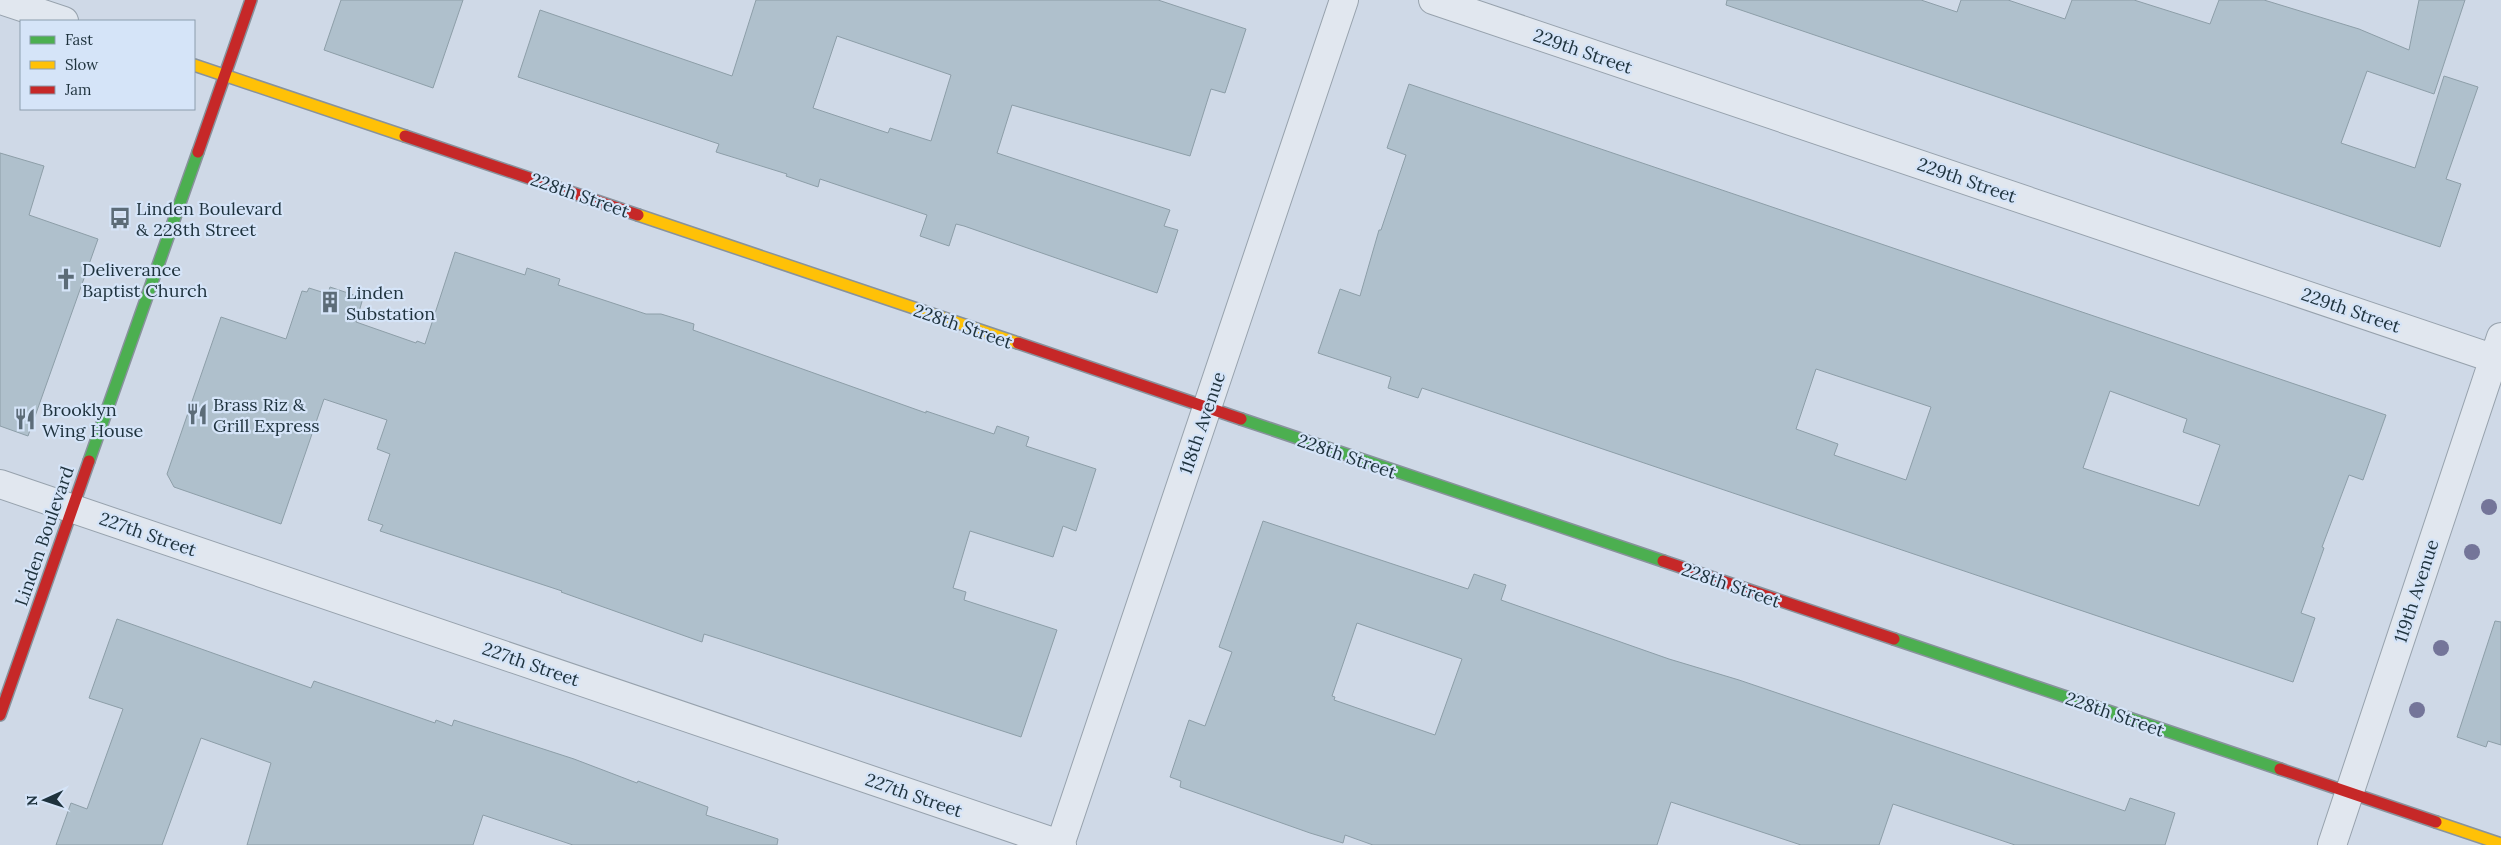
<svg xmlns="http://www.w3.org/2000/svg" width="2501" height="845" font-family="Lora,serif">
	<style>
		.building { fill: #afc0cc; stroke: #8d9ea8; fill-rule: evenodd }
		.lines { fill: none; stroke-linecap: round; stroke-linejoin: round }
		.street-casing { stroke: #97a2ad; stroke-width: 30 }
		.fast-casing { stroke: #88929c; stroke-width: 14 }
		.slow-casing { stroke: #88929c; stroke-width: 14 }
		.jam-casing { stroke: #88929c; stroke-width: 14 }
		.street { stroke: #e1e7ef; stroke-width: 28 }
		.fast { stroke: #4caf50; stroke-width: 11 }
		.slow { stroke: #ffc107; stroke-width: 11 }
		.jam { stroke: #c62828; stroke-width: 11 }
		.tree { fill: #747599 }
		.labels { text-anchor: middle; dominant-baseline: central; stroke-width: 4.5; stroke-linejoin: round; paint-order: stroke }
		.street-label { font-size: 18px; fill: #1e323d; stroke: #d5e4f8 }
		.poi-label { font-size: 18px; fill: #1e323d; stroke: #d5e4f8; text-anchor: start }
	</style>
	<rect width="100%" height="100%" fill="#cfd9e7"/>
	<path class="building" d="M341,0H463L433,88L324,50Z
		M756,0H1158L1246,29L1225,93L1211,89L1190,156L1012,105L997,153L1170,210L1164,226L1178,230L1157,293L964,226L956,224L949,246L920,236L927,215L820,179L818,187L786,176L787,174L716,152L719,144L518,77L540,10L732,76ZM837,36L951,75L931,141L890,128L888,133L813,108Z
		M1727,0H1921L1957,12L1961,0H2008L2065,19L2072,0H2134L2210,24L2219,0H2264L2359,29L2409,50L2419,0H2465L2434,94L2367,71L2341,143L2415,168L2444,76L2478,87L2446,179L2461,184L2440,247L1726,5Z
		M1409,84L2386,415L2363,480L2349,475L2322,547L2324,548L2301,613L2315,618L2293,682L1422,388L1418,398L1388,388L1391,377L1318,353L1340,289L1360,296L1379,230H1381L1406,155L1387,148ZM1816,369L1931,407L1906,480L1834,455L1838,444L1796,429ZM2110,391L2187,419L2183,432L2220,445L2199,506L2083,468Z
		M0,153L44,166L29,215L98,239L28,436L0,426Z
		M455,252L525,275L527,268L560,279L558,285L646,314H661L694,324L693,330L926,413V411L994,434L997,426L1029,437L1026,446L1096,469L1076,531L1063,526L1053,557L970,531L953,588L966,592L964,600L1057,630L1021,737L720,639L704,634L702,642L561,592L562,591L380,531L383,525L368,520L390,454L377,449L387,420L324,399L281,524L174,487L167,474L221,317L286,339L302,291L307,292L309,288L328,294L330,287L363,298L356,322L416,343L417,341L425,344Z
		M1263,521L1468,589L1474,574L1506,585L1501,600L1669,659L1739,680L2125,811L2130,798L2175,813L2165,845H2015L1893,804L1879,845H1801L1671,802L1657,845H1373L1345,835L1343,843L1310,833L1180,787L1181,781L1170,777L1189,720L1205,726L1232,652L1219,647ZM1357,623L1462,659L1435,735L1334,700L1335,697L1332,696Z
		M117,619L311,688L314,681L435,723L436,720L452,726L454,720L574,759L637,783L638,781L708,807L706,815L778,839L777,845H573L483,815L473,845H247L271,763L201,738L162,845H56L71,803L87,809L123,709L89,698Z
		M2495,621L2501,622V745L2488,741L2486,747L2457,737Z"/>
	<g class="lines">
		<g class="street-casing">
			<path id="street" d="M1,0L64,21
				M1433,0L2501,361
				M0,484L1062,845
				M1060,845L1344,0
				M2332,845L2501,337"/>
		</g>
		<g class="fast-casing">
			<path id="fast" d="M1241,419L1663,561
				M89,461L198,152
				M1894,639L2280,769"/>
		</g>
		<g class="slow-casing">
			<path id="slow" d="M194,65L405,136
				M638,215L1018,343
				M2436,822L2501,844"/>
		</g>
		<g class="jam-casing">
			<path id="jam" d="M405,136L638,215
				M198,152L251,0
				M1018,343L1241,419
				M1663,561L1894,639
				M0,715L89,461
				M2280,769L2436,822"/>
		</g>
		<use href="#street" class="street"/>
		<use href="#fast" class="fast"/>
		<use href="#slow" class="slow"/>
		<use href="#jam" class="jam"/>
	</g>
	<g class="tree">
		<circle cx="2489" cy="507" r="8"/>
		<circle cx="2472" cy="552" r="8"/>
		<circle cx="2441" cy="648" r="8"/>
		<circle cx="2417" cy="710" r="8"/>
	</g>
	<defs>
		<g id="bus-bare" transform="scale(1.725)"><path d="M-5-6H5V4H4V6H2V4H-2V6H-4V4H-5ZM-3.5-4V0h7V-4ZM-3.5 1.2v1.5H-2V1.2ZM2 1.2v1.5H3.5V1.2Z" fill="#5c6c78" stroke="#d5e4f8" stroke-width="2.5" paint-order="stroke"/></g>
		<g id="church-bare" transform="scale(1.725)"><path d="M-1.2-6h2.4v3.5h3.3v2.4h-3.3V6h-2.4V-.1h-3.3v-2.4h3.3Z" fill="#5c6c78" stroke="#d5e4f8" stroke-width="2.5" paint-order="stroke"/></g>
		<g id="building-bare" transform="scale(1.725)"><path d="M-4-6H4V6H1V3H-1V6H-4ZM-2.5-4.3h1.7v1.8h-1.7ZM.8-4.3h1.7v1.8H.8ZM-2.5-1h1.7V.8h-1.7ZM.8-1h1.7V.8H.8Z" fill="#5c6c78" stroke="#d5e4f8" stroke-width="2.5" paint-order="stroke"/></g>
		<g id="restaurant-bare" transform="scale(1.725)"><path d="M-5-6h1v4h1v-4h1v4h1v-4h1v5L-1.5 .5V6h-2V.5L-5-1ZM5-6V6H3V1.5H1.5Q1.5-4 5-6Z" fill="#5c6c78" stroke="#d5e4f8" stroke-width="2.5" paint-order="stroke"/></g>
	</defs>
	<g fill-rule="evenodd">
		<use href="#bus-bare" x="120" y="218"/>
		<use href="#church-bare" x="66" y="279"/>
		<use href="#building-bare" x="330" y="302"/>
		<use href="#restaurant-bare" x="197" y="414"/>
		<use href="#restaurant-bare" x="25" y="419"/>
	</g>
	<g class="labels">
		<g class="street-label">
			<text transform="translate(1583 51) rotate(19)">229th Street</text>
			<text transform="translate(1967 180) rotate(19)">229th Street</text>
			<text transform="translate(580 195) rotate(19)">228th Street</text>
			<text transform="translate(2351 310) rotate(19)">229th Street</text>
			<text transform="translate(963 326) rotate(19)">228th Street</text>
			<text transform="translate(1202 423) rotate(-71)">118th Avenue</text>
			<text transform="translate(1347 456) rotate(19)">228th Street</text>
			<text transform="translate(148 534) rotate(19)">227th Street</text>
			<text transform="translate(44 536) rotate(-71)">Linden Boulevard</text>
			<text transform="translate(1731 585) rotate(19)">228th Street</text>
			<text transform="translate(2416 591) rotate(-72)">119th Avenue</text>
			<text transform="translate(531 664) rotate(19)">227th Street</text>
			<text transform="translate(2115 714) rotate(19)">228th Street</text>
			<text transform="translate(914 795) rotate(19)">227th Street</text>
		</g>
		<g class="poi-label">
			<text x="136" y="208">Linden Boulevard<tspan x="136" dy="21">&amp; 228th Street</tspan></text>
			<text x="82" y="269">Deliverance<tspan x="82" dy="21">Baptist Church</tspan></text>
			<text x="346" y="292">Linden<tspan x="346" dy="21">Substation</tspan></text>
			<text x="213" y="404">Brass Riz &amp;<tspan x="213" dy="21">Grill Express</tspan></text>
			<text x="42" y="409">Brooklyn<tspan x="42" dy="21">Wing House</tspan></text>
		</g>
	</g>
	<rect x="20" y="20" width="175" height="90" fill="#d5e4f8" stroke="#8c9dad"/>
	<rect x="30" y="36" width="25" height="8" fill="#4caf50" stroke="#8c9dad"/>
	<text x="65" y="45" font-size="15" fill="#1e323d">Fast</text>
	<rect x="30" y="61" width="25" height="8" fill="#ffc107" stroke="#8c9dad"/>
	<text x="65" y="70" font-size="15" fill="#1e323d">Slow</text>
	<rect x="30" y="86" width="25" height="8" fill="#c62828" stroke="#8c9dad"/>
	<text x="65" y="95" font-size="15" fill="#1e323d">Jam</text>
	<g transform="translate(45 800) rotate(267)" stroke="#d5e4f8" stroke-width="4" paint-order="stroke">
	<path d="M0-4L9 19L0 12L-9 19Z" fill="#1e323d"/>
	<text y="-8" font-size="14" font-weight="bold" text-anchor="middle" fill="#1e323d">N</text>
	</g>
</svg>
